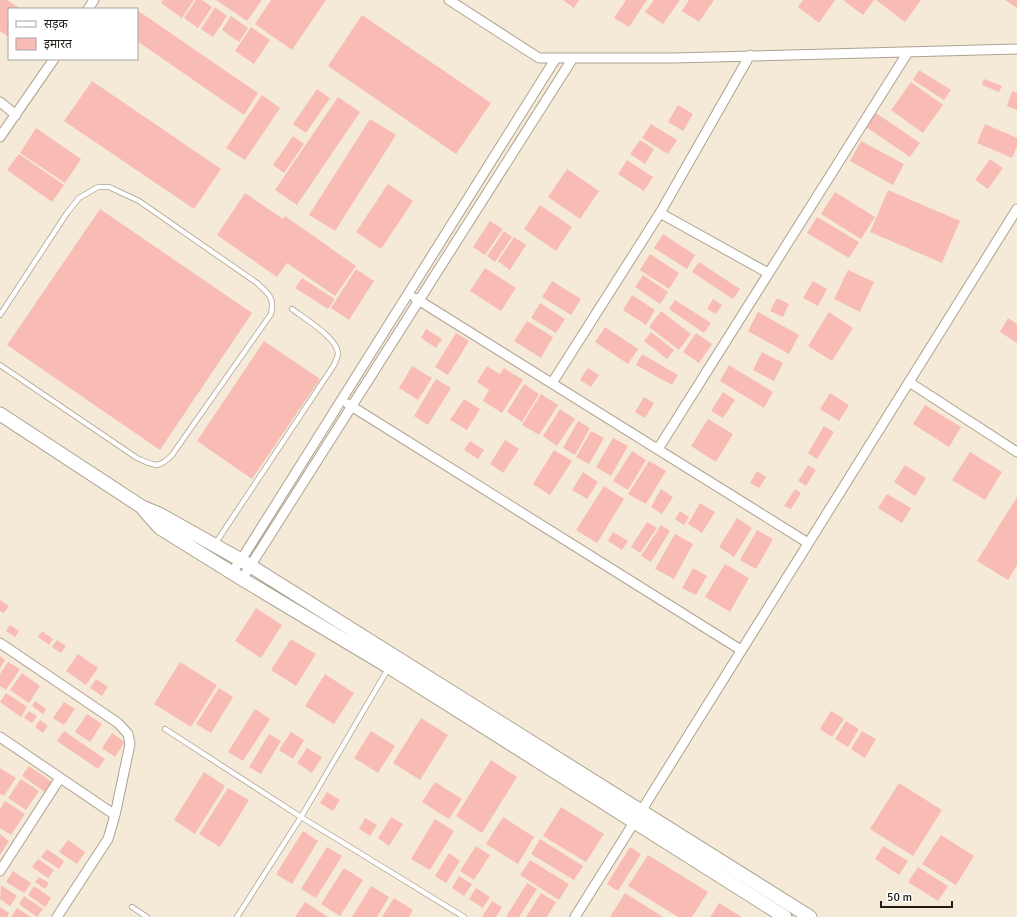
<svg xmlns="http://www.w3.org/2000/svg" width="1017" height="917" font-family="Signika,'Noto Sans Devanagari',sans-serif">
	<style>
		.building { fill: #f9bcb5 }
		.lines { fill: none; stroke-linecap: round; stroke-linejoin: round }
		.lane-casing { stroke: #ada291; stroke-width: 6 }
		.street-casing { stroke: #ada291; stroke-width: 11 }
		.secondary-casing { stroke: #ada291; stroke-width: 15 }
		.lane { stroke: #fff; stroke-width: 4.5 }
		.street { stroke: #fff; stroke-width: 9 }
		.secondary { stroke: #fff; stroke-width: 13 }
	</style>
	<rect width="100%" height="100%" fill="#f5ead8"/>
	<path class="building" d="M0,0H7L21,9H9V37L0,31Z
		M163,0H194L182,18L161,3Z
		M196,0H202L212,7L198,28L184,18Z
		M216,0H262L247,21Z
		M271,0H326L292,50L255,24Z
		M563,0H579L574,8Z
		M626,0H647L629,27L614,18Z
		M654,0H680L663,24L645,12Z
		M689,0H714L699,22L682,11Z
		M803,0H835L819,23L798,7Z
		M843,0H874L863,15Z
		M876,0H921L905,22Z
		M1005,0H1017V8Z
		M215,7L227,16L213,37L201,29Z
		M137,10L258,93L244,115L137,41Z
		M362,15L491,103L456,154L328,66Z
		M231,16L248,28L239,42L222,30Z
		M251,27L270,40L254,64L235,51Z
		M919,70L951,90L944,100L913,80Z
		M984,79L1002,86L999,92L982,85Z
		M92,81L221,169L194,209L64,121Z
		M911,82L943,105L923,133L891,110Z
		M317,89L330,98L306,133L293,124Z
		M1012,91L1017,93V110L1007,106Z
		M262,95L280,108L245,160L226,148Z
		M338,97L360,112L297,205L275,190Z
		M678,105L693,114L683,131L668,122Z
		M876,113L920,143L910,157L866,127Z
		M370,119L396,135L335,231L309,215Z
		M651,124L677,140L668,154L642,138Z
		M985,124L1017,138V146L1012,158L977,143Z
		M36,128L81,159L65,183L20,153Z
		M293,136L304,144L284,173L273,165Z
		M640,140L654,149L645,164L630,154Z
		M861,141L904,164L893,185L850,161Z
		M19,154L64,185L52,202L7,170Z
		M990,159L1003,168L988,189L975,180Z
		M627,160L653,177L644,191L618,174Z
		M567,169L599,191L580,219L548,197Z
		M388,184L413,201L381,249L356,232Z
		M888,190L960,221L942,263L870,232Z
		M835,192L875,217L861,239L821,214Z
		M245,193L283,219L285,216L356,266L335,296L287,263L277,277L217,235Z
		M540,205L572,227L556,251L524,229Z
		M100,209L252,313L160,450L7,345Z
		M817,217L859,242L849,258L807,233Z
		M490,221L503,229L485,255L473,247Z
		M504,231L512,237L495,262L487,256Z
		M663,234L695,255L687,269L654,248Z
		M514,237L526,245L510,270L498,261Z
		M650,254L679,273L669,289L640,270Z
		M699,262L740,289L733,299L692,272Z
		M485,268L516,288L501,311L470,291Z
		M356,269L374,281L349,320L331,308Z
		M848,270L874,282L860,312L834,299Z
		M643,275L668,292L660,304L635,287Z
		M302,278L335,299L328,309L295,288Z
		M552,281L581,299L571,315L542,297Z
		M813,281L827,289L818,306L803,298Z
		M632,295L655,310L646,325L623,310Z
		M777,298L789,304L783,317L770,311Z
		M713,299L722,305L716,314L707,309Z
		M675,300L711,323L704,333L669,309Z
		M540,303L565,319L556,333L531,318Z
		M661,311L691,334L679,350L649,327Z
		M758,312L799,335L789,354L748,331Z
		M829,312L853,328L832,361L808,346Z
		M1008,318L1017,324V343L1000,332Z
		M527,321L553,337L541,358L514,341Z
		M605,327L638,349L628,364L595,342Z
		M426,329L442,339L436,348L421,338Z
		M651,332L674,350L667,359L644,341Z
		M456,333L469,341L448,375L435,367Z
		M696,333L712,344L699,363L683,352Z
		M264,341L320,379L252,479L197,441Z
		M762,352L783,363L774,381L753,370Z
		M642,354L678,375L672,385L636,365Z
		M729,365L773,392L764,408L720,381Z
		M412,366L432,378L418,400L399,388Z
		M487,366L500,374L504,368L523,380L502,413L483,401L489,390L477,382Z
		M588,368L599,375L591,387L580,380Z
		M436,379L451,388L428,425L414,416Z
		M524,384L539,394L522,422L507,412Z
		M723,392L735,400L723,418L711,411Z
		M830,393L849,405L839,421L820,409Z
		M541,394L558,405L539,435L522,425Z
		M644,397L654,403L645,418L635,412Z
		M464,399L480,409L467,430L450,420Z
		M925,405L961,427L949,447L913,424Z
		M560,409L575,419L557,446L543,436Z
		M708,419L733,434L716,462L691,446Z
		M578,421L590,428L575,455L563,448Z
		M824,426L834,432L817,459L808,453Z
		M591,431L604,438L589,464L576,457Z
		M613,438L628,446L611,476L596,467Z
		M505,440L519,449L503,473L490,464Z
		M470,441L484,450L478,459L464,450Z
		M554,450L572,461L550,495L533,484Z
		M632,451L646,460L628,490L613,481Z
		M970,452L1002,472L985,500L952,480Z
		M649,461L666,471L646,504L628,494Z
		M808,465L816,470L806,486L798,481Z
		M905,465L926,478L915,496L894,482Z
		M757,471L766,477L759,488L750,483Z
		M583,472L598,482L587,499L572,490Z
		M604,486L624,499L597,543L576,530Z
		M661,489L673,497L662,514L651,507Z
		M795,489L801,493L791,509L784,506Z
		M887,494L911,508L902,523L878,508Z
		M1017,497V565L1008,580L977,561Z
		M700,503L715,512L702,533L688,524Z
		M680,511L689,517L684,525L675,519Z
		M737,518L752,528L734,557L719,547Z
		M647,522L657,528L640,553L631,547Z
		M661,525L670,531L651,562L641,556Z
		M757,530L773,539L756,569L740,560Z
		M613,532L628,541L622,550L608,541Z
		M675,534L693,544L674,579L655,569Z
		M725,564L749,578L730,612L705,597Z
		M693,568L707,576L696,595L682,588Z
		M0,600L9,606L4,613L0,611Z
		M256,608L282,625L261,658L235,641Z
		M10,625L19,631L15,637L6,631Z
		M42,631L53,639L49,645L38,637Z
		M291,639L316,654L296,686L271,670Z
		M57,640L66,646L61,653L52,647Z
		M78,654L98,668L86,685L66,671Z
		M0,656L5,660L0,668Z
		M8,662L20,669L6,690L0,686V674Z
		M180,662L217,685L191,727L154,704Z
		M22,673L40,686L29,703L10,690Z
		M325,674L354,693L334,724L305,706Z
		M96,679L108,687L102,696L90,688Z
		M219,688L233,697L211,733L196,724Z
		M6,693L27,707L21,717L0,702Z
		M35,701L46,709L43,714L32,706Z
		M64,702L75,709L64,725L53,718Z
		M255,709L270,719L243,761L228,752Z
		M29,711L37,716L32,723L24,718Z
		M831,711L844,719L832,737L820,729Z
		M87,714L102,724L90,742L75,732Z
		M421,718L448,735L420,780L393,763Z
		M40,720L48,726L43,733L35,727Z
		M846,721L859,729L848,747L835,739Z
		M64,731L105,759L98,769L57,741Z
		M371,731L395,746L378,773L354,758Z
		M862,731L876,739L865,758L851,749Z
		M291,732L304,740L293,759L279,750Z
		M112,733L125,742L115,757L102,748Z
		M269,734L281,741L261,774L249,767Z
		M307,748L322,757L312,773L297,763Z
		M491,760L517,777L482,833L456,816Z
		M29,766L52,782L45,792L22,776Z
		M0,768L16,778L4,796L0,794Z
		M204,772L225,786L195,834L174,820Z
		M21,779L39,791L26,810L8,798Z
		M435,782L462,799L449,819L422,802Z
		M899,783L942,810L913,856L870,829Z
		M228,788L249,800L220,847L199,834Z
		M327,792L340,800L333,811L320,803Z
		M5,801L25,814L11,835L0,828V809Z
		M561,807L604,834L586,862L543,836Z
		M391,817L403,824L389,846L378,838Z
		M503,817L534,837L518,864L486,844Z
		M365,818L377,825L370,836L359,829Z
		M435,819L454,831L430,870L411,859Z
		M303,831L318,841L292,884L276,874Z
		M0,834L9,841L0,855Z
		M941,835L974,856L956,885L922,864Z
		M540,839L583,866L574,880L531,854Z
		M68,840L85,852L77,864L59,852Z
		M476,846L490,855L474,880L460,871Z
		M883,846L908,861L899,875L875,859Z
		M327,847L342,856L316,898L301,889Z
		M630,847L641,854L618,891L607,884Z
		M47,849L64,861L59,869L41,857Z
		M449,853L460,861L446,883L435,876Z
		M648,855L708,892L692,917H678L628,886Z
		M38,859L54,870L48,878L32,867Z
		M530,860L569,884L559,900L520,875Z
		M918,867L948,886L938,901L908,882Z
		M344,868L363,880L340,916L321,904Z
		M13,871L31,883L24,893L6,882Z
		M459,876L472,884L464,896L452,888Z
		M39,877L49,883L45,889L35,882Z
		M527,883L537,889L519,917H506Z
		M1,885L17,896L10,906L0,899Z
		M34,886L51,898L45,907L28,895Z
		M371,886L389,897L377,917H352Z
		M476,888L490,897L483,908L469,899Z
		M541,893L556,902L547,917H526Z
		M625,893L663,917H610Z
		M24,896L43,909L37,917L19,904Z
		M394,898L413,910L409,917H382Z
		M492,901L502,907L496,917H482Z
		M305,902L328,917H295Z
		M719,903L742,917H710Z
		M0,907L9,913L7,917H0Z
		M17,908L31,917H11Z"/>
	<g class="lines">
		<g class="lane-casing">
			<path id="lane" d="M0,315L67,213L79,198L98,187H109L139,201L257,283C268,294 275,297 271,314L172,455C158,470 154,465 137,458L0,365
				M215,544L334,365C335,362 338,357 338,353C337,338 304,318 292,309
				M165,729L301,817L464,917
				M132,907L147,917
				M237,917L301,817L388,669"/>
		</g>
		<g class="street-casing">
			<path id="street" d="M449,0L539,58H674L1017,49
				M88,9L94,0
				M0,102L16,115
				M0,137L54,59
				M660,213L768,273
				M415,298L808,543
				M909,382L1017,452
				M552,383L660,213L750,55
				M348,404L741,650
				M658,449L908,52
				M232,572L241,560L556,58
				M242,579L573,58
				M0,643L118,723L128,734L130,744L115,815L108,839L57,917
				M0,737L115,815
				M0,871L60,778
				M575,917L1017,209"/>
		</g>
		<g class="secondary-casing">
			<path id="secondary" d="M0,414L142,507L159,514L241,560L810,917
				M144,510L160,528L242,579L389,667L785,917"/>
		</g>
		<use href="#lane" class="lane"/>
		<use href="#street" class="street"/>
		<use href="#secondary" class="secondary"/>
	</g>
	<rect x="8" y="8" width="130" height="52" fill="#ffffff" stroke="#a5a4a1"/>
	<rect x="16" y="21" width="20" height="6" fill="#ffffff" stroke="#a5a4a1"/>
	<text x="44" y="28" font-size="12" fill="#1f1b15">सड़क</text>
	<rect x="16" y="38" width="20" height="12" fill="#f9bcb5" stroke="#a5a4a1"/>
	<text x="44" y="48" font-size="12" fill="#1f1b15">इमारत</text>
	<path d="M881 901v6h71v-6" fill="none" stroke="#1f1b15" stroke-width="2"/>
	<text x="887" y="901" font-size="12" fill="#1f1b15" stroke="#ffffff" stroke-width="3" paint-order="stroke">50 m</text>
</svg>
